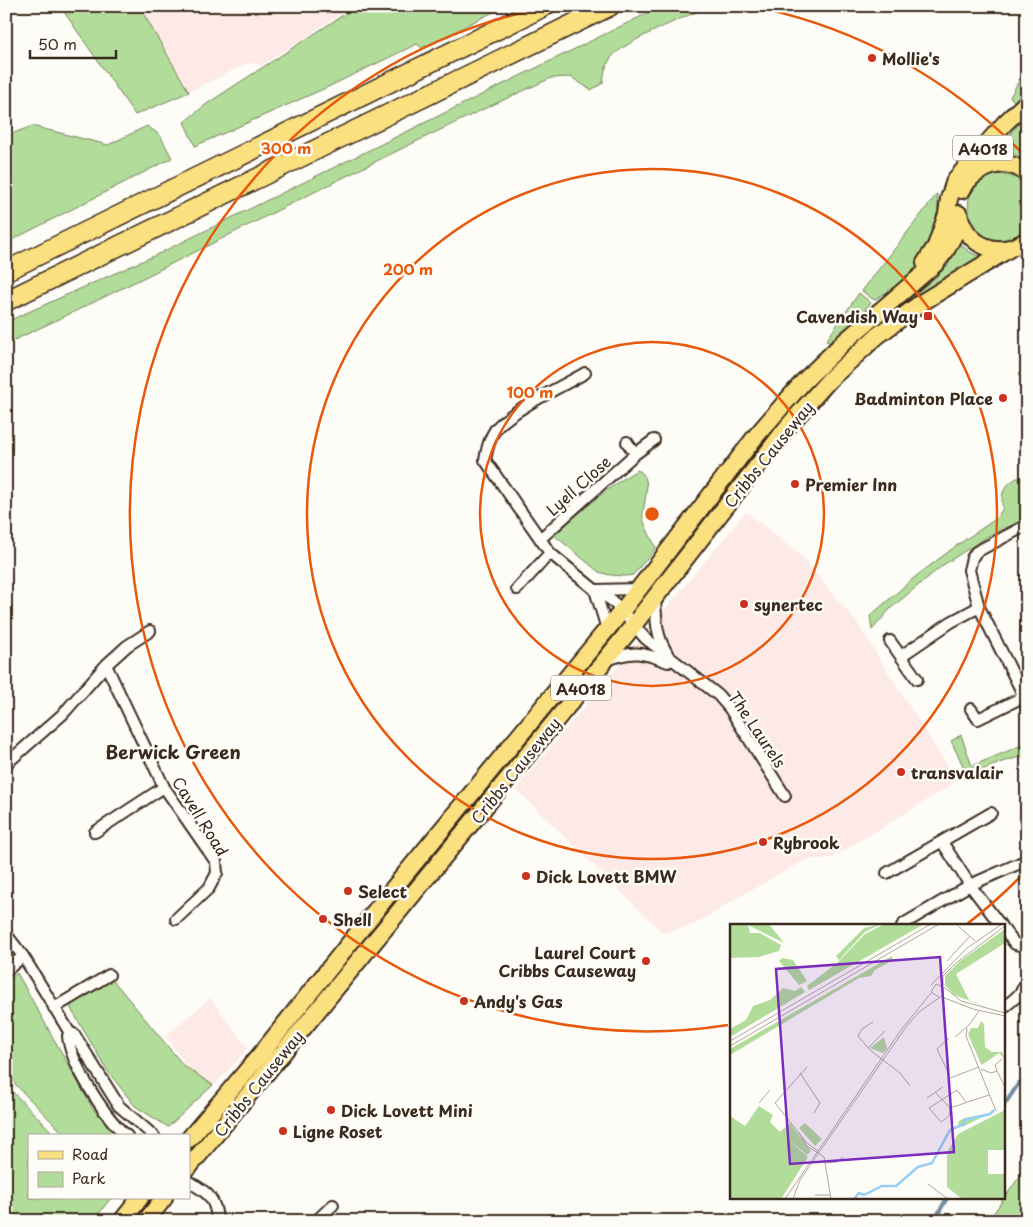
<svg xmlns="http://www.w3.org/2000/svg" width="1033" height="1227" font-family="'Playpen Sans',sans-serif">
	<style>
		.built { fill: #fdeae6 }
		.green { fill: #b2dc99; stroke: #76835c }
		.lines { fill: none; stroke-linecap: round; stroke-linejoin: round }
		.stream { stroke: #728c9f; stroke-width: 4 }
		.street-casing { stroke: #3b2a1e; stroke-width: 14 }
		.primary-casing { stroke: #3b2a1e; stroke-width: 20 }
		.highway-casing { stroke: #3b2a1e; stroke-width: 22 }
		.street { stroke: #fdfcf7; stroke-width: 10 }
		.primary { stroke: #fbe080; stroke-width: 16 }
		.highway { stroke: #fbe080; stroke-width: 19 }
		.ring { fill: none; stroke: #e8590c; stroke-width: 2.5 }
		.poi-dot { fill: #c8321e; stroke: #fdfcf7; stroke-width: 2 }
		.labels { text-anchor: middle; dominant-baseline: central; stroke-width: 5; stroke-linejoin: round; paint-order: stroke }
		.shield { fill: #fdfcf7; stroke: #75695f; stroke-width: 1 }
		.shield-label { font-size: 15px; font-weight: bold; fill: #3b2a1e }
		.poi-label { font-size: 16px; font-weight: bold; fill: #3b2a1e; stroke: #fdfcf7; text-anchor: start }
		.street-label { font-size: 16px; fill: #3b2a1e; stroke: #fdfcf7 }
		.neighbourhood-label { font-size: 18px; font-weight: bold; fill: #3b2a1e; stroke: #fdfcf7 }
		.inset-river { fill: none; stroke: #96cef5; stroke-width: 2.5 }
		.inset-road { fill: none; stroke: #afa8a0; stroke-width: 1 }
		.view { fill: #7b2cbf; fill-opacity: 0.15; stroke: #7b2cbf; stroke-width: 2.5 }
		.inset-edge { fill: none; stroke: #3b2a1e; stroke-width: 2.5 }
		.centre { fill: #e8590c; stroke: #fdfcf7; stroke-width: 2.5 }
		.ring-label { font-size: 15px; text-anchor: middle; font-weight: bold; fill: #e8590c; stroke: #fdfcf7; stroke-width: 5; stroke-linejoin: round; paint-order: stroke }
	</style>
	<rect width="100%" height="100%" fill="#fdfcf7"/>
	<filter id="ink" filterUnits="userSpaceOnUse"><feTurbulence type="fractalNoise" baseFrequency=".02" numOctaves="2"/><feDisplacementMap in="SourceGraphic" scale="10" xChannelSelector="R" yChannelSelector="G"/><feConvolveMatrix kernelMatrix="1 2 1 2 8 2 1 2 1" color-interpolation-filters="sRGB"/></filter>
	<g filter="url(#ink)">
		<path class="built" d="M60,6H353L261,66L250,62L189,92L135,115Z
			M746,512L801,556L857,623L948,767L953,784L832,858L805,860L744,894L695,924L663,933L516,789Z
			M210,998L248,1048L216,1084L213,1085L188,1069L166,1036Z"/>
		<path class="green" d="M60,6H139L189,92L135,115Z
			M357,6H505L422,48L417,44L330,86L195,146L184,122L208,103Z
			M662,6H710C690,15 622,42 611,58C605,66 604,74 603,83L591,90L571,77L551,78C367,161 189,259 6,344V322L158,254Z
			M1027,66V89L1015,102L1010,97Z
			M1021,121L1027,125L1025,159L1012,154L995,153Z
			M32,126L108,145L147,126L160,135L172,158L6,243V136Z
			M999,174C1010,175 1018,178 1027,186V229C990,273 932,190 999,174Z
			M937,194C941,226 931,257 906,278C896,287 885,293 874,300L862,291Z
			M960,244L970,252L984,258L895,315L633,613V607L773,428L811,385L846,349L936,277L948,265Z
			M859,293L871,303C858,315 848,336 831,343L826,341Z
			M637,470C655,476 642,504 643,518C645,527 652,539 656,548L633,575L625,576L610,575L599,572L554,535C581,512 606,488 637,470Z
			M1017,478H1027V519L993,533L943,565L891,608L872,630L870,616L915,577L956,546L997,518L1003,508C1000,494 1004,485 1017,478Z
			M613,633L618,636L189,1159V1150Z
			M961,735L972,766L1027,743V755L1002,762L968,776L951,741Z
			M17,973L93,1109L119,1136H66L6,1075V982Z
			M112,979L184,1066L213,1085L168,1127L135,1106L109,1073L71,1009V1005L74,1002Z
			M6,1085L56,1136H29V1198H111L93,1221H6Z
			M1027,1166V1221H988Z"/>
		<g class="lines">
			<path class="stream" d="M1004,1105L1019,1083L1027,1079
				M934,1221L947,1198"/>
			<g class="street-casing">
				<path id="street" d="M585,373C563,386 509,411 495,430C489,439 487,449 485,460L550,553L595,590L611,600L622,611L645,638L718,695L730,709L785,796
					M627,442L635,454
					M1027,525L976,552L972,558L969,570L979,607L1020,688L1027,707
					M540,539L635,454L654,440
					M517,589L550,553
					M595,590L638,589
					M595,590L607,629
					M655,598C656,619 656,636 667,653
					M890,641L917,679
					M901,656L951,622L979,607
					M607,660C633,650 642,652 668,662
					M106,665L164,787L216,862L217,873L209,888L176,919
					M971,709L978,719L1023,697
					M6,764L63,714L106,665L127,646L150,631
					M95,832L164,787
					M942,842L970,885L1001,926
					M887,873L991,813
					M902,926L905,923L970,885L1027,860
					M1004,930L1015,944L1027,947
					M6,934L23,956L70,1033L74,1034L119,1106L154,1136
					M6,971L23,956
					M1004,1007C1016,998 1024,992 1027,977
					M54,1008L109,975
					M70,1033L68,1036C70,1063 106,1119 127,1136
					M189,1182C208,1192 216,1199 217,1221
					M316,1221L333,1205"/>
			</g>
			<g class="primary-casing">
				<path id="primary" d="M962,190C973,168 1006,154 1027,174
					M959,214C967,247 999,259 1027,240
					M925,263L936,246L947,214L949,199L955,180L1005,123L1027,102
					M189,1139L261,1054L388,895L622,611L756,436L804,381L844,342L935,264L946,250L961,222
					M189,1167L625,636L789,425L829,380L877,336L921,303L1009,249
					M122,1221L140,1198
					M146,1221L164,1198"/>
			</g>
			<g class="highway-casing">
				<path id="highway" d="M6,271L545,6
					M6,301L610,6"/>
			</g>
			<use href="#street" class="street"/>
			<use href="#primary" class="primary"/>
			<use href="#highway" class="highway"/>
		</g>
	</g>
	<g class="ring">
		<circle cx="652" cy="514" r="172"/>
		<circle cx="652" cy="514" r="345"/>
		<path d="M1024 873A517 517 0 0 1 967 924M728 1025A517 517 0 0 1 553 6M751 6A517 517 0 0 1 1024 155"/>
	</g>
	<g class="poi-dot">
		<circle cx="872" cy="58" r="5"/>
		<rect x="923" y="311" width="10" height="10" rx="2.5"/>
		<circle cx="1003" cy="398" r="5"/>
		<circle cx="795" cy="484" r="5"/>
		<circle cx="744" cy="604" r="5"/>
		<circle cx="901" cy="772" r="5"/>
		<circle cx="763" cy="842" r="5"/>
		<circle cx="526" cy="876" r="5"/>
		<circle cx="348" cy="891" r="5"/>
		<circle cx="323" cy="919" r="5"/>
		<circle cx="646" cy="961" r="5"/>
		<circle cx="464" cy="1001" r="5"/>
		<circle cx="331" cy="1110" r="5"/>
		<circle cx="283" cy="1131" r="5"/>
	</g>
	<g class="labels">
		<g class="shield">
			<rect x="953" y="135.5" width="60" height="25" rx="4"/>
			<rect x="551" y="675.5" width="60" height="25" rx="4"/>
		</g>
		<g class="shield-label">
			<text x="983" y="148">A4018</text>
			<text x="581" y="688">A4018</text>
		</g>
		<g class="poi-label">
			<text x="882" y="58">Mollie's</text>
			<text x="918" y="316" text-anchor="end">Cavendish Way</text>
			<text x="993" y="398" text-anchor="end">Badminton Place</text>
			<text x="805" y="484">Premier Inn</text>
			<text x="754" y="604">synertec</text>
			<text x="911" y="772">transvalair</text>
			<text x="773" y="842">Rybrook</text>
			<text x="536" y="876">Dick Lovett BMW</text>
			<text x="358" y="891">Select</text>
			<text x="333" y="919">Shell</text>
			<text x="636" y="952" text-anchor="end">Laurel Court<tspan x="636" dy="18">Cribbs Causeway</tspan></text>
			<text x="474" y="1001">Andy's Gas</text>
			<text x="341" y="1110">Dick Lovett Mini</text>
			<text x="293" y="1131">Ligne Roset</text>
		</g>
		<g class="street-label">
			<text transform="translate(768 454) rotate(-51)">Cribbs Causeway</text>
			<text transform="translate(578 485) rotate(-42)">Lyell Close</text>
			<text transform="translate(758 729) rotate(56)">The Laurels</text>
			<text transform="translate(515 770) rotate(-51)">Cribbs Causeway</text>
			<text transform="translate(201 816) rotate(58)">Cavell Road</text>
			<text transform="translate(258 1083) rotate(-51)">Cribbs Causeway</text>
		</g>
		<g class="neighbourhood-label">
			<text x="173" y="751">Berwick Green</text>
		</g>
	</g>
	<g transform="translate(730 924)">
		<rect width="275" height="275" fill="#fdfcf7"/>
		<path d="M0,0H39L54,19L18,1L20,9H30L51,21L49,27L29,33L0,34ZM151,0L135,8L109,36L106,32L134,4ZM154,0H194L79,66L77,62L107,39L135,10ZM275,5V19L226,50L239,76L262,85L224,71L215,61V52L229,38ZM162,32L163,36L145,46L141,52L129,54L0,131V125ZM52,34L63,36L77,57L69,61L49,37ZM71,63L75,68L0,113V105L16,96L23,82L40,76L53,64L65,67ZM251,97L254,100L255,123L262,128H272L275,135L269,129L252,141L250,138L238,110L241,104H248ZM154,113L157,125L153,129L140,124ZM29,182L43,191L40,198L50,208L60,199L81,227L77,231L51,209L78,233L51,275H0V192L15,202ZM275,186V226H258V250H275V275H232L217,263V228L228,210ZM261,189L232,203L229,202L228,198L234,194ZM75,199L92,215L85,222L69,204Z" fill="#b2dc99"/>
		<path class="inset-river" d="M124,275L129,269L134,271L152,262H166L188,243L202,239L220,206L234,200V196L260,190L264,186"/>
		<path class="inset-road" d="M226,0L245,17M217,37L240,12M201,61L237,24L272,0M213,62V52L226,39L275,2M214,63L231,77L275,89M212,73L243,85L275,92M143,98L132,105L128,112L140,126L170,149L180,162M237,104L236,112L266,187M225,113L239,101L249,87M0,117L201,0M0,122L209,0M138,124L155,107M77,143L45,179L77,219L88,227M251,145L261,149L267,147L275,163M267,147L265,141L272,135M218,148L207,125L219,114M70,149L90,179L84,189M220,154L249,143M205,168L220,184M197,174L213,163M29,179L40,166M220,184L219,192L211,198L199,184L227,166L236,178M220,184L259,171M69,209L77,222L94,233L101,275M95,239L107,238L113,233M198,260L218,275M85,271H101M55,275L171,106L201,69M63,275L70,256L176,103L189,88L213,71V63L206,60L201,68L209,73"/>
		<path class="view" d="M210,33L224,228L60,240L46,45Z"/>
		<rect width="275" height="275" class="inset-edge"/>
	</g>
	<circle cx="652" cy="514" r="8" class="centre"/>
	<g class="ring-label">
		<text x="286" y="154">300 m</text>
		<text x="408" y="275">200 m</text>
		<text x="530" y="398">100 m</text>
	</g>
	<rect width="1033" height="1227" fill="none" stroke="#fdfcf7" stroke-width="25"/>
	<rect x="12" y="12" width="1008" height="1202" fill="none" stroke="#3b2a1e" stroke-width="2" filter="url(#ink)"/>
	<rect x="28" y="1134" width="162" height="65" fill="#fdfcf7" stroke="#afa8a0"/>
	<rect x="38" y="1151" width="25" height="8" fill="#fbe080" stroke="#afa8a0"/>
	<text x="72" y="1160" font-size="15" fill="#3b2a1e">Road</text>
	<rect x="38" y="1172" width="25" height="15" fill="#b2dc99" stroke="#afa8a0"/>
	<text x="72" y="1184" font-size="15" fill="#3b2a1e">Park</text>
	<path d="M30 50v8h86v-8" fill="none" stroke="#3b2a1e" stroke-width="2.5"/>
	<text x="38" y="50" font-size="15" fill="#3b2a1e" stroke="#fdfcf7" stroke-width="4" paint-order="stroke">50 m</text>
</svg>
